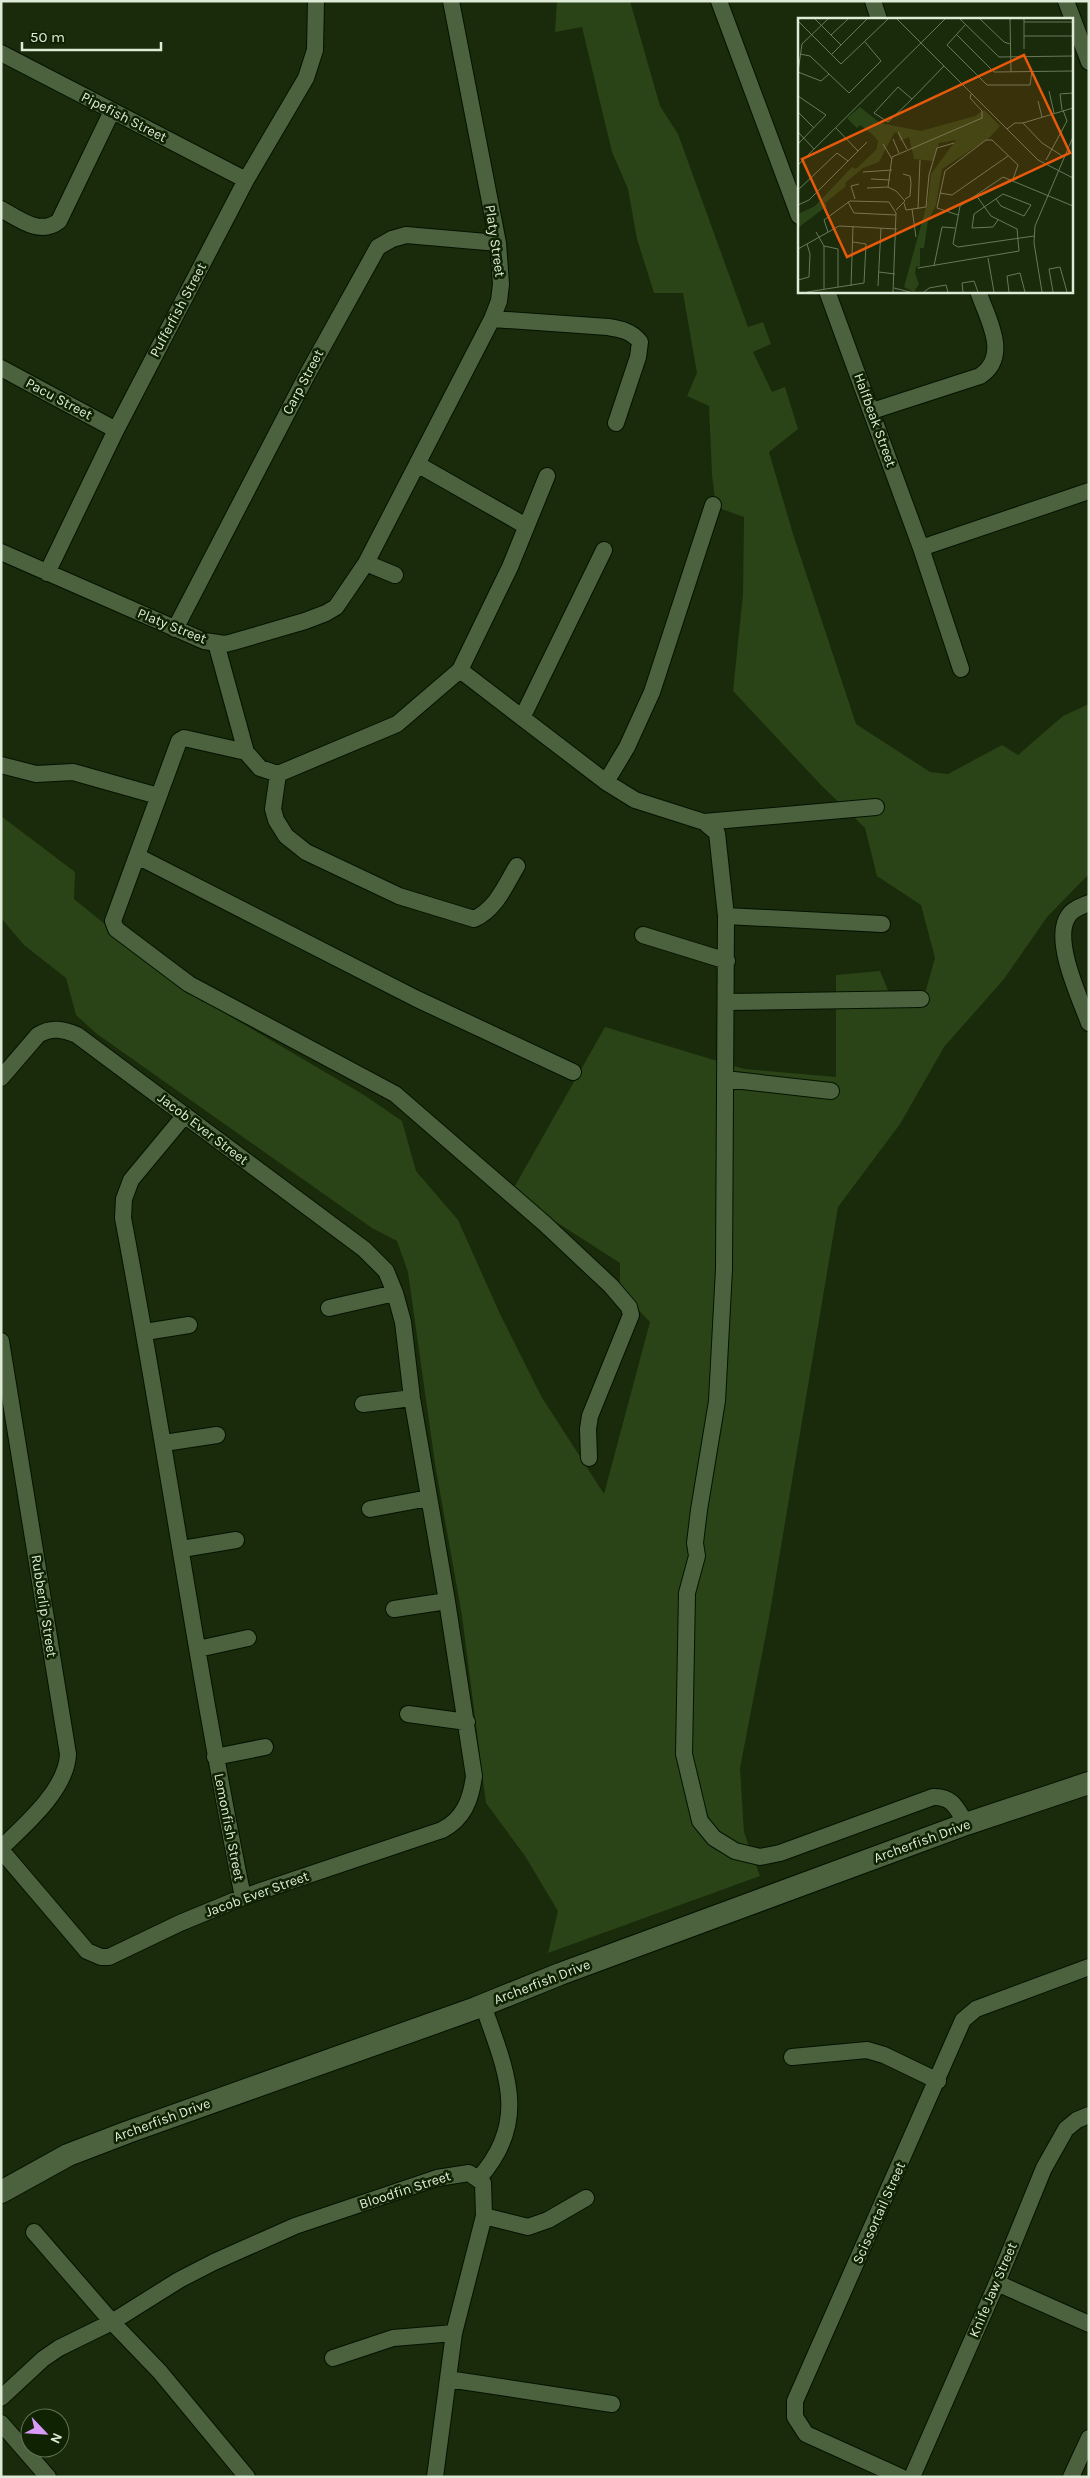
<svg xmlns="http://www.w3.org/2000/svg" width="1090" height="2478" font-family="Karla,sans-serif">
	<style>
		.green { fill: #2a4317 }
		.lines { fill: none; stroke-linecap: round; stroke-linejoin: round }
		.street-casing { stroke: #041300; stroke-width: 18 }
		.secondary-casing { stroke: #041300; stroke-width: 24 }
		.street { stroke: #4c623f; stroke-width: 16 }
		.secondary { stroke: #4c623f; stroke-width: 22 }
		.labels { text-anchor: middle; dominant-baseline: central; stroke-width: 5; stroke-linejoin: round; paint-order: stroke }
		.street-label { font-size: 14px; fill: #deebd7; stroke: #0f2202 }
		.inset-road { fill: none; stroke: #68785c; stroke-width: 1 }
		.view { fill: #e8590c; fill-opacity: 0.15; stroke: #e8590c; stroke-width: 2.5 }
		.inset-edge { fill: none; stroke: #deebd7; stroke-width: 2.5 }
	</style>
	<rect width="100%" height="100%" fill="#192b0a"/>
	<path class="green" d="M557,1H630L660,106L678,134L748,327L763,322L771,344L753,352L772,392L785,387L798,429L769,452L793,534L856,724L930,772L948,774L1002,745L1018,755L1063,716L1089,704V874L1047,917L1004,979L944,1047L900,1124L838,1207L769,1618L740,1768L744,1832L760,1876L548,1953L558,1911L525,1856L486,1803L462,1616L435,1464L408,1272L397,1241L372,1228L97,1034L76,1015L66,978L24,945L1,918V816L75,872L74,899L187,991L364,1095L402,1121L416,1171L458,1220L500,1314L541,1396L604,1494L650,1322L620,1291V1263L511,1193L605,1027L744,1069L836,1077V975L880,971L892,1000L924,997L935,958L921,905L877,876L865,828L821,785L733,691L743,594L744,517L716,507L712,475L709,406L687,396L697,373L683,293H654L637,239L628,189L612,152L582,27L555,32Z"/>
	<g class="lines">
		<g class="street-casing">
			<path id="street" d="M719,1L799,216
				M873,1L879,19
				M1066,1L1089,62
				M1,53L246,180
				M1,209C19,219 40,236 59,221L112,111
				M827,291L921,548L961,669
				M492,319L608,327C620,329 632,331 640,342L638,357L616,423
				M1,368L116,430
				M872,411L980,376C1011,356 987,318 978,291
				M417,464L526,526
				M921,548L1089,491
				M1,552L204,641L225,644L233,642L305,621L326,613L336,607L366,563L492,319L499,301L501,284L498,243L451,1
				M366,563L395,575
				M47,573L116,430L246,180L306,78L315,50L316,1
				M175,629L307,375L378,247L392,239L406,235L498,243
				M216,643L246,752L260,768L278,774L397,724L460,670L510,567L547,476
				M460,670L606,782L635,800L704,822L717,833L726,916L724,1269L717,1401L699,1510L695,1543L697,1556L687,1593L684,1754L700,1821L714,1838L735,1851L760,1857L780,1853L933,1797C953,1796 957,1809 966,1824
				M522,718L604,550
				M246,752L184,738L179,741L113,921L116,929L189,984L395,1094L545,1224L611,1286L629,1307L631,1315L590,1416L588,1429L589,1458
				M1,765L36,774L73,772L158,796
				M278,774L273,809L276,820L286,836L306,852L399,896L474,919C496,909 505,886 517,866
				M606,782L627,747L652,692L713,505
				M704,822L876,807
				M137,856L417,999L573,1072
				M1089,903C1082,906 1073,909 1069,915C1051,938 1080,998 1089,1023
				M726,916L882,924
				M643,935L727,961
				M727,1002L921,999
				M1,1078L38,1035C51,1027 63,1029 77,1035L364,1249L386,1271L395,1293L403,1322L412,1398L447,1601L474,1776C471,1799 464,1819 442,1830L243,1897L180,1923L109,1957H101L87,1951L1,1850
				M725,1079L831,1091
				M185,1115L131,1180L124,1199L123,1218C166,1444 197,1672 243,1897
				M329,1308L395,1293
				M145,1332L189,1325
				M1,1341L68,1754C67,1789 25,1825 1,1848
				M363,1404L412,1398
				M164,1443L217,1435
				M370,1509L429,1498
				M182,1549L236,1540
				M394,1609L447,1601
				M198,1649L248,1638
				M408,1714L467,1722
				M215,1757L265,1747
				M792,2057L867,2050L884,2055L938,2081
				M479,2178C531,2120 505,2069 483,2005
				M484,2216L528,2227L548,2220L586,2198
				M34,2232L112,2322L160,2372L247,2477
				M997,2283L1089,2324
				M333,2358L393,2338L454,2333
				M448,2379L612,2404
				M1,2398L43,2359L59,2348L112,2322L179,2280L214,2262L295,2226L437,2178L469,2173L483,2183L484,2216L454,2333L435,2477
				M1,2423L48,2477
				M901,2477L806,2434L795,2417V2401L963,2020L976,2009L1089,1967
				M912,2477L997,2283L1044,2168L1066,2129L1077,2120L1089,2115
				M1071,2477L1089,2438"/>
		</g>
		<g class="secondary-casing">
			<path id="secondary" d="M1,2192L68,2155L128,2132L476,2008L560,1974L966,1824L1089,1783"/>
		</g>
		<use href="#street" class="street"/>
		<use href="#secondary" class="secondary"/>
	</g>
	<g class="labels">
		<g class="street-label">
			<text transform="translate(124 117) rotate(27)">Pipefish Street</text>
			<text transform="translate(495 241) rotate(82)">Platy Street</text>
			<text transform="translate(178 310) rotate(-62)">Pufferfish Street</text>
			<text transform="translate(303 382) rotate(-62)">Carp Street</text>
			<text transform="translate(59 399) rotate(28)">Pacu Street</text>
			<text transform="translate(875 420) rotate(70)">Halfbeak Street</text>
			<text transform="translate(172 626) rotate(22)">Platy Street</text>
			<text transform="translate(203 1129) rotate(37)">Jacob Ever Street</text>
			<text transform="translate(44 1606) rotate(81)">Rubberlip Street</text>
			<text transform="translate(229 1827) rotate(79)">Lemonfish Street</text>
			<text transform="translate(922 1841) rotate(-20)">Archerfish Drive</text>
			<text transform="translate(257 1894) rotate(-20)">Jacob Ever Street</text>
			<text transform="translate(542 1982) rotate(-21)">Archerfish Drive</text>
			<text transform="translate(162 2120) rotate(-20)">Archerfish Drive</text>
			<text transform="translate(405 2190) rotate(-18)">Bloodfin Street</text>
			<text transform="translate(879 2213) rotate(-66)">Scissortail Street</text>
			<text transform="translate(993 2290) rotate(-67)">Knife Jaw Street</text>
		</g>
	</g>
	<g transform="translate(798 18)">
		<rect width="275" height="275" fill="#192b0a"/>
		<path d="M62,89L82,105L123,113L177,98L186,92L202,108L191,120L144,151L138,187L130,203L126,230H122V248L118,249L117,255L121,266L116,274L106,269L130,182L133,156L158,122L141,125L135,143L116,141L111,119L102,123L100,114L96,115L81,144L65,150L47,165L48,168L27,185L29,188L1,209L0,214V196L17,188L54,149L58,151L78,132L80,123L74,116L62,107L59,110L49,100Z" fill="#2a4317"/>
		<path class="inset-road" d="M17,1L43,27M30,1L4,26L0,54L23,63L31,56M99,1L240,142L275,160M162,1L201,39L275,38M182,1L206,24L212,26M212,1L213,54M226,1V31M0,3L43,46L90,1M226,4H275M168,6L149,27L189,67H232L234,53M158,16L196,54L275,53M33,17L50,1M226,18H275M2,36L12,38L51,75L83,43L67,24M33,37L69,1M251,73L256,95M0,78L28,97L0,126M114,81L100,69L76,95L90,104L114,81L146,48M240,83L244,99M264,92L262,76L275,75M0,94L16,110M38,110L60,133M209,111L217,105H225M0,114L16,131M100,114L109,131M95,121L101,135M85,126L94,141M266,139L244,125L225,105L275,90V77M248,142L269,103L265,92M0,147L147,1M65,154L94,152M105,156L112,158L113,165L112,178L107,181M73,161L92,162M90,169L94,139L184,100V93L172,80L173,76M69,170L90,169L98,173L107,183L98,192M0,172L39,135L50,143M142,175L154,177L210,138M57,181L53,168L61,166M198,181L203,188L226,198L233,187L205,176L176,196L174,210L195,209L200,202M50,184L56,195L98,197M106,185L108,192L128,189L131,157L139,130L156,125M0,187L11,182L69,124M114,191L118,219M120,191L122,142M160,197L139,190L147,153L188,122H194L220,147L215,161M18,214L26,228V271M30,214L26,202L52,183L91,184L98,195L95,274M236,218L160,229L155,226L162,188L205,159L275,188M26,228L40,231V269M0,231L41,208L99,211M190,240L196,274M136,248L144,209L157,210M120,250L221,233L219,211L193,198L178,177M81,254L97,256M0,262L11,259L12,236L9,226M53,268L55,209M80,268L83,210M96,270L112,274M9,274L66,265L68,226L55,224M126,274L131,270L148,267L150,274M165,274L164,265L176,263L180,274M211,274L209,258L222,255L227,274M244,274L236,225L237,208L275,119M255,274L251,251L262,249L269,274"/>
		<path class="view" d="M226,37L272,135L49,239L4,141Z"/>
		<rect width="275" height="275" class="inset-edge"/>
	</g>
	<rect width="1090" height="2478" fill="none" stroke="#deebd7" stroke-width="5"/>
	<g transform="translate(45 2433) rotate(115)"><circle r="24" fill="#0f2202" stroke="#627257"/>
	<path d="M0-4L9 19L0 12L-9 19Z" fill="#d99af8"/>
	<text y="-8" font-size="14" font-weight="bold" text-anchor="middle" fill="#deebd7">N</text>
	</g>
	<path d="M22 42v8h139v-8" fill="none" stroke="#deebd7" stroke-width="2.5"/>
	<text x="30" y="42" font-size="15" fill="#deebd7" stroke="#0f2202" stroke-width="4" paint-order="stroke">50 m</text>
</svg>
